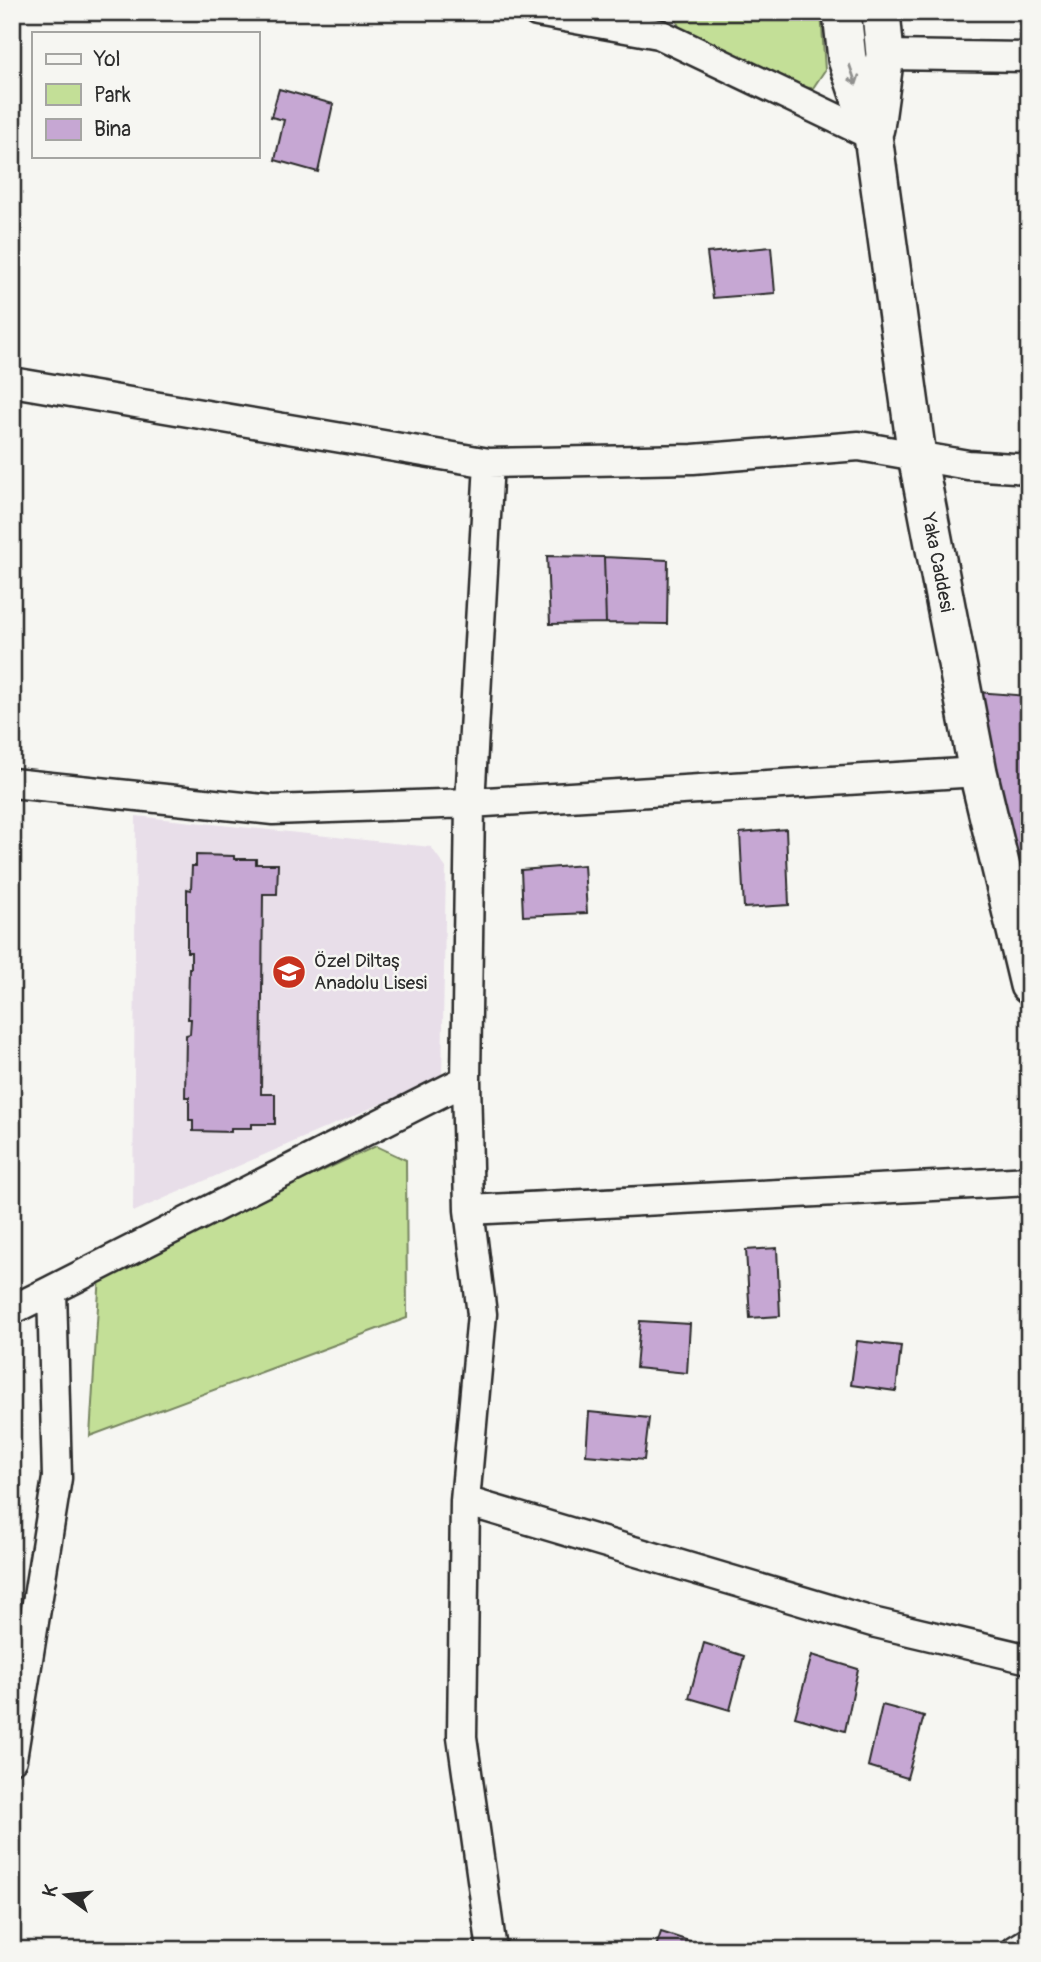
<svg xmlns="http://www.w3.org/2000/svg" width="1041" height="1962" font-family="Pangolin,sans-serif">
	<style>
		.built { fill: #e8dee9 }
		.green { fill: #c3df97; stroke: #778561; stroke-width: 2 }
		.building { fill: #c6a7d3; stroke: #2b2b2b; stroke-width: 2 }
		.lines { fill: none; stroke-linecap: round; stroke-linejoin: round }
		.minor-casing { stroke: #2b2b2b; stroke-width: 33 }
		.tertiary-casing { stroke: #2b2b2b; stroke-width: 42 }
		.minor { stroke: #f6f6f2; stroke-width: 28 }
		.tertiary { stroke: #f6f6f2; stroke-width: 37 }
		.oneway { stroke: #90908e }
		.labels { text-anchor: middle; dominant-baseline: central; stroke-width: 5; stroke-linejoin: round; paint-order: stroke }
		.street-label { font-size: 19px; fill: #2b2b2b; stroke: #f6f6f2 }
		.poi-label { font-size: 19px; fill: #2b2b2b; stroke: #f6f6f2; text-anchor: start }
	</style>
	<rect width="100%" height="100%" fill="#f6f6f2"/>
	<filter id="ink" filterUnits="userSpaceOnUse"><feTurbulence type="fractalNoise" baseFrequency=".0143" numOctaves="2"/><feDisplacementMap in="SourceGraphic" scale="14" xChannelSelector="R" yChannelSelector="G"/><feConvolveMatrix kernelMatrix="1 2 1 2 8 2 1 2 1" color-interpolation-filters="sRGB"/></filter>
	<g filter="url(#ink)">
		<path class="built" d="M136,816L431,847L446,868L442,1077L133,1212Z"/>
		<path class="green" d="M674,12H821L825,70L813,88L791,87L679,27Z
			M376,1146L406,1160L407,1318L90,1436L100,1274Z"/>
		<path class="building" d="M279,89L333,104L318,172L275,160L284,120L271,117Z
			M771,247L775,293L713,298L707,253Z
			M547,556L604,557L606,623L550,624Z
			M604,557L668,560L667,624L606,623Z
			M976,692L1029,696V870H1022Z
			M786,829L789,905L744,908L740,833Z
			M196,855L234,856V859H256V864H278L277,894H263L261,1094H275V1124H252V1128H231V1132L193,1131V1120H189V1097H185L186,1035L190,1034L191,1019H188L189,968H191V952H187V889L191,890L192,866H196Z
			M584,865L587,913L523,916L521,870Z
			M777,1248L780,1316L750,1318L746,1250Z
			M640,1321L690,1324L687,1373L636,1368Z
			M857,1341L901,1346L896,1391L851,1385Z
			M589,1412L649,1418L644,1460L586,1455Z
			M704,1643L744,1656L730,1710L689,1698Z
			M812,1655L858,1669L845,1731L795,1717Z
			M882,1705L924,1716L907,1778L868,1766Z
			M661,1932L717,1950H655Z"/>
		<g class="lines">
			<g class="minor-casing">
				<path id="minor" d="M537,12L659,34L873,136
					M885,55L1029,57
					M12,382L489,463L470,803L273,810L12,783
					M489,463L693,459L859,446L968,465L1029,469
					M466,1080L470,803L978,772
					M469,1210L1029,1181
					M12,1310L52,1290
					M465,1501L876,1623L1029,1659
					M12,1759L57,1478L52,1290L466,1080L469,1210L482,1314L465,1501L462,1737L492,1950
					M1016,1950L1029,1942"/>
			</g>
			<g class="tertiary-casing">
				<g id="tertiary">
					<path id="s1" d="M842,12L847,59L873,136L917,456L978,772L1029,985"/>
					<path d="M875,128L885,55L881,12"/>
				</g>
			</g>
			<use href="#minor" class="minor"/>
			<use href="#tertiary" class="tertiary"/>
		</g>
		<defs><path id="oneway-shaft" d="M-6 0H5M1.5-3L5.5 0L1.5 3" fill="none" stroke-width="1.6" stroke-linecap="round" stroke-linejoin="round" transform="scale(1.75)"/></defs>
		<use class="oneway" href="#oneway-shaft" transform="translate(853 75) rotate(71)"/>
	</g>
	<defs>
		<g id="school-disc" transform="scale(1.75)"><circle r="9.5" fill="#c8321e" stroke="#f6f6f2"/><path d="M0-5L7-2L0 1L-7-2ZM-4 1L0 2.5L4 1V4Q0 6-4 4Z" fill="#fff"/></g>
	</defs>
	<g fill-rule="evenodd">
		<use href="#school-disc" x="289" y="972"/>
	</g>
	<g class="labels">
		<g class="street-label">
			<text stroke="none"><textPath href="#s1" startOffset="560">Yaka Caddesi</textPath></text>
		</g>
		<g class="poi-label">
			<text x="314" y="961">Özel Diltaş<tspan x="314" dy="22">Anadolu Lisesi</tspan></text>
		</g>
	</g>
	<rect width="1041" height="1962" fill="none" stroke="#f6f6f2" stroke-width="42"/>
	<rect x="21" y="21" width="999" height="1920" fill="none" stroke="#2b2b2b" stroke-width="2.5" filter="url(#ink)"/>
	<rect x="32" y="32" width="228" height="126" fill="#f6f6f2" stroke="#a5a5a2" stroke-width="2"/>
	<rect x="46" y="54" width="35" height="10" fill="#f6f6f2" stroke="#a5a5a2" stroke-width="2"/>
	<text x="94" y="66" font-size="21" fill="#2b2b2b">Yol</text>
	<rect x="46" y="84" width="35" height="21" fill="#c3df97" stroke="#a5a5a2" stroke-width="2"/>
	<text x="94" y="102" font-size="21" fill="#2b2b2b">Park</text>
	<rect x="46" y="119" width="35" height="21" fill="#c6a7d3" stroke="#a5a5a2" stroke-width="2"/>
	<text x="94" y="136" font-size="21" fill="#2b2b2b">Bina</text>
	<g transform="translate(66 1895) rotate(285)" stroke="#f6f6f2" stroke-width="5" paint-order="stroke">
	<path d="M0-5L12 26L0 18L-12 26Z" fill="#2b2b2b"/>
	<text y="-10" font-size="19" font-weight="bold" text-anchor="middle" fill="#2b2b2b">K</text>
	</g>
</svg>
